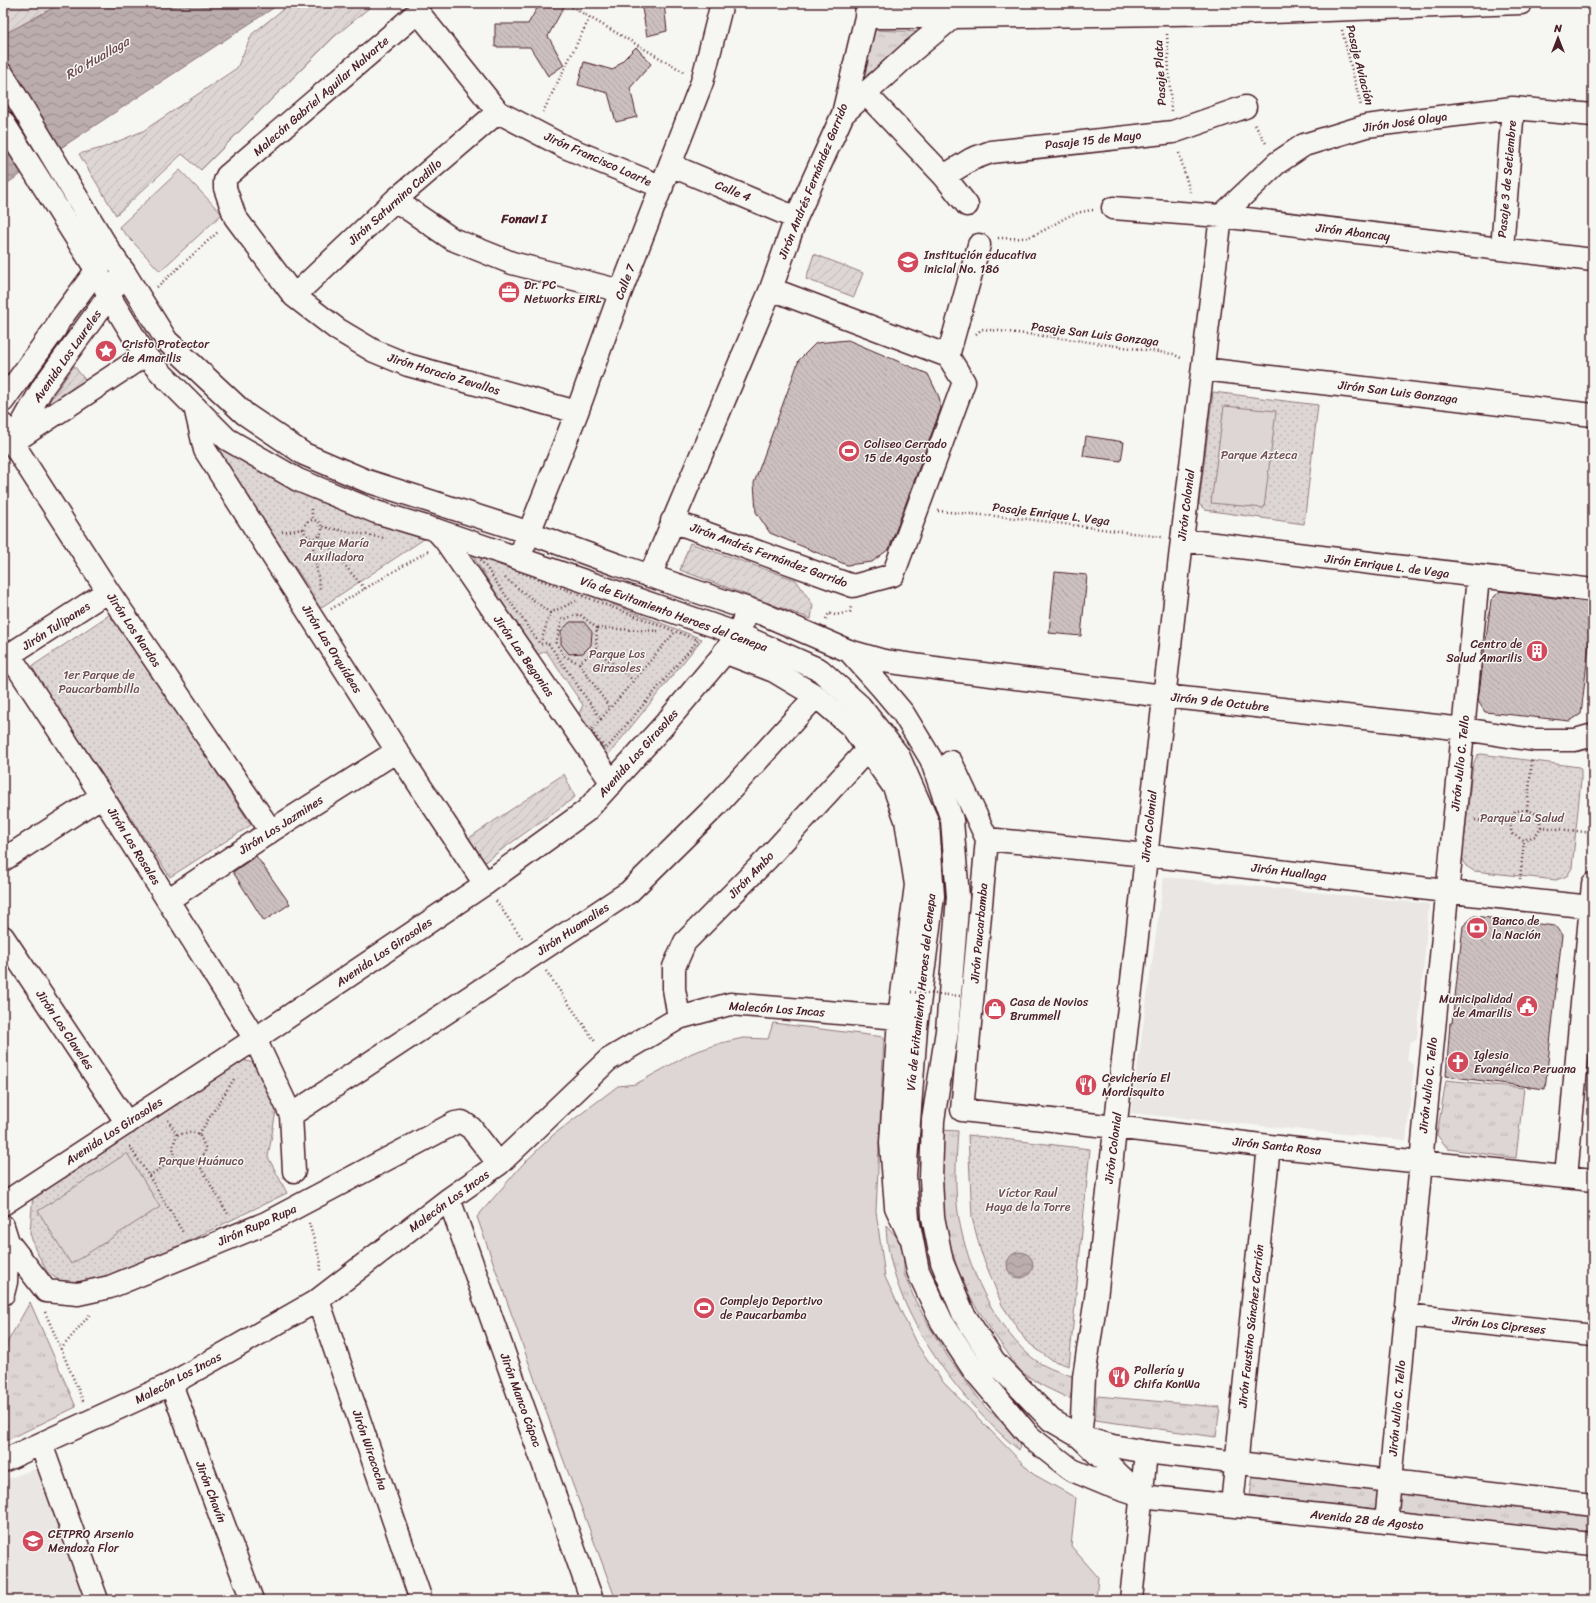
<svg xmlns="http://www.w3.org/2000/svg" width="1596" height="1603" font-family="Sriracha,sans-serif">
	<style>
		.built { fill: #e9e6e3 }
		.grass { fill: url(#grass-tufts); stroke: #947a80 }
		.park { fill: url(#park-dots); stroke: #947a80 }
		.garden { fill: url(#garden-furrows); stroke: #947a80 }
		.pitch { fill: #ddd6d5; stroke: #947a80 }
		.water { fill: url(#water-waves); stroke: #8e747a }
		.building { fill: url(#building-back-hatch); stroke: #4a1f2b }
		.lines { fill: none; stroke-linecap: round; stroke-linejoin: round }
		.minor-casing { stroke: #4a1f2b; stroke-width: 25 }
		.secondary-casing { stroke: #4a1f2b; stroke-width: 25 }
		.primary-casing { stroke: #4a1f2b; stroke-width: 25 }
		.path { stroke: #4a1f2b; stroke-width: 2.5; stroke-dasharray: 1 3; stroke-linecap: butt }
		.minor { stroke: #f6f6f2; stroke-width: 22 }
		.secondary { stroke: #f6f6f2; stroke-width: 22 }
		.primary { stroke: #f6f6f2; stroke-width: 22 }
		.path-bridge { stroke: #4a1f2b; stroke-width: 2.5; stroke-dasharray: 1 3; stroke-linecap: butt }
		.labels { text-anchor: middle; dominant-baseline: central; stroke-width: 3; stroke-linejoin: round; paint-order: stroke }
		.street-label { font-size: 12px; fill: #4a1f2b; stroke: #f6f6f2 }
		.poi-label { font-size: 12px; fill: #4a1f2b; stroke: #f6f6f2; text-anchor: start }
		.park-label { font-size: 12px; fill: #6f4d56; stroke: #f6f6f2 }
		.water-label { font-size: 13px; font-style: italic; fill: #6c4a52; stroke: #f6f6f2 }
		.neighbourhood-label { font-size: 13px; font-weight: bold; fill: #4a1f2b; stroke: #f6f6f2 }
	</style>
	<defs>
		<pattern id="grass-tufts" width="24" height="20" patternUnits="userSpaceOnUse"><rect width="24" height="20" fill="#ddd6d5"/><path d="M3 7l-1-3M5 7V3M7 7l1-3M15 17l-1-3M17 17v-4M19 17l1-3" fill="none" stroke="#bfb7b7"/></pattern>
		<pattern id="park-dots" width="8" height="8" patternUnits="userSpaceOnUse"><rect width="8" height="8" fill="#ddd6d5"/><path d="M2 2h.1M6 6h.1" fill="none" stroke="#bfb7b7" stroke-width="1.8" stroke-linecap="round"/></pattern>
		<pattern id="garden-furrows" width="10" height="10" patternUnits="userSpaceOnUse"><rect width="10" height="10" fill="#ddd6d5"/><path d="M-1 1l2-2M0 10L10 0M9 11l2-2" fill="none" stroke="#bfb7b7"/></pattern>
		<pattern id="water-waves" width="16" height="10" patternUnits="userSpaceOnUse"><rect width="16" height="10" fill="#bbadae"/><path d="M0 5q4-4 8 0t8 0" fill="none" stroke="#9a8c8e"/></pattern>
		<pattern id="building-back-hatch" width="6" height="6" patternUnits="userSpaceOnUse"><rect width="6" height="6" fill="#ccc1c0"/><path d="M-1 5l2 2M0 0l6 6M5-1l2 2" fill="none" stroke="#b1a5a5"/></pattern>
	</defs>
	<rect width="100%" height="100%" fill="#f6f6f2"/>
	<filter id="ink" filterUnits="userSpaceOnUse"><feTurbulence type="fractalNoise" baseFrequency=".025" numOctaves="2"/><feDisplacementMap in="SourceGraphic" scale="8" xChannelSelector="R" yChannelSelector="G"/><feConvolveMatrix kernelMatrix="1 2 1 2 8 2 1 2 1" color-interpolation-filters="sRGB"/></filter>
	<g filter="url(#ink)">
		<path class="built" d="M1164,877L1429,904L1417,1039L1409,1044L1407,1060L1414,1066L1406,1140L1131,1113Z
			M37,1468L85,1600H3V1481Z"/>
		<path class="grass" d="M872,30L925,32L857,82Z
			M1446,1080L1524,1088L1516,1158L1448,1149L1437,1135Z
			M942,1130L958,1131C956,1160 954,1190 959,1219C967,1266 993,1323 1029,1355C1042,1367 1059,1372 1075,1377L1070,1399L1045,1387L1021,1372L991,1330L971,1299L958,1271L947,1233L941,1192Z
			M886,1225L904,1245V1273L915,1300L929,1326L948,1357L985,1407L1009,1429L1020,1443L1019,1450C957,1399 888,1307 886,1225Z
			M30,1302L76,1407L3,1442V1350Z
			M1097,1396L1220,1407L1216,1437L1095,1420Z
			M1253,1475L1380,1489L1378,1509L1250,1496Z
			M1398,1491L1593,1515V1535L1396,1511Z"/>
		<path class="park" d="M1213,392L1318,405L1304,524L1205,510L1199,504Z
			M211,444L328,505L424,539L317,610L314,595Z
			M468,548L702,639L605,759L576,720L583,705L546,651L535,656Z
			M112,613L251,825L170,877L31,667Z
			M1481,754L1579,767L1581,770V780L1572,868L1567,876L1556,880L1474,871L1466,866L1462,857L1473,765L1477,755Z
			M244,1060L253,1063L262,1069L277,1105L268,1157L287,1193L174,1248L103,1280L85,1282L61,1281L48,1273L35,1249L30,1233L33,1193L233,1061Z
			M968,1135L1090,1149L1069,1366L1051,1360L1026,1341L1002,1305L981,1252L972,1218Z"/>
		<path class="garden" d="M6,3H62L3,35V6Z
			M291,3H375L334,37L201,170L182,154L116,215L79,154L102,148L143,131L237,68L252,34Z
			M814,254L863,273L854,297L806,279Z
			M74,366L86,381L44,409Z
			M690,543L796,580L813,605L811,619L680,570Z
			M564,774L575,797L479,866L466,840Z"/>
		<path class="pitch" d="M180,170L222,214L160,271L119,227Z
			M1224,406L1276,411L1264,508L1211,503Z
			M773,1023L884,1037L876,1211L885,1277L916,1343L943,1382L1033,1474L1076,1498L1071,1546L1098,1577L1096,1600H616L562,1456L477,1217L522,1165L553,1135L618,1086L636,1084L692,1053L721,1043L743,1038L768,1039Z
			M127,1153L160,1207L71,1264L38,1211Z"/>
		<path class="water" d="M62,3H281L3,186V35Z
			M1007 1265a13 13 0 1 1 26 0a13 13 0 1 1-26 0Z"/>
		<path class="building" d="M540,3H566L548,36L564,65L548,76L530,47H495V24H528Z
			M641,3H664L667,31L647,36Z
			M636,47L651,64L630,88L637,117L616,122L608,93L578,85L584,62L613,70Z
			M848,340L928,374L939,397L941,408L889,549L872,562L847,565L770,533L756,512L754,483L799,360L816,343Z
			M1086,436L1124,442L1121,461L1083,456Z
			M1055,572L1087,575L1081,636L1049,633Z
			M1500,591L1587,602L1593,610L1581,714L1570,721L1485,712L1478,701L1491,600Z
			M570,622H584L592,632L591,645L583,653L569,654L561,644V631Z
			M256,856L290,904L264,921L233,872Z
			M1474,916L1555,926L1562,935L1545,1089L1446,1076L1450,1023H1452L1463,926Z"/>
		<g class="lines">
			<g class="minor-casing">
				<path id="minor" d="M866,17H953
					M866,94L944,176L967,205
					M843,114L911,52L953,17L1241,13L1521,3
					M670,165L796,218
					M944,176L972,159L991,152L1173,132L1245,107
					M395,200L452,239L512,263L621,291
					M1113,208L1221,216L1593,260
					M1502,249L1513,108
					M294,296L395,200L498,112
					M948,356L979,245
					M1203,369L1593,415
					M3,401L55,329L59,321L107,256
					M195,407L205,450L397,751L485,884
					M577,412L408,365L374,351L337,329L294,296L235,217L225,188V181L227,176L418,12L498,112L565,147L662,187
					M3,425L12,442L108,591L271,831
					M16,440L145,355
					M12,442L43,387L109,296L124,272
					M672,521L853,586L893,575L964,382L948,356L771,289
					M436,530L445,540L612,783
					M1182,540L1593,590
					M519,558L577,412L621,291L702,82L722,3
					M650,576L771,289L796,218L843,114L866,17L867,3
					M849,651L884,661L942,669L1164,696L1464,729L1534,740H1575L1593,735
					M724,652L774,671L816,696L852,727L894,787L906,820L916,885L899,1018L891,1143L896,1207L909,1235
					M10,656L102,796L255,1039L291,1115L294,1171
					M3,659L108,591
					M951,762L987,839L962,1110L1115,1127L1269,1146L1593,1180
					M987,839L1146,855L1470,894L1591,907
					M3,860L102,796
					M168,900L271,831L397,751
					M3,937L127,1123
					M679,1018L674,989V967L685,942L766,860L868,749
					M291,1115L629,892L716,806L816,696
					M1566,1177L1593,884
					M449,1199L592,1600
					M3,1226L8,1242L6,1282L3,1294
					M8,1242L46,1291L78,1294L110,1287L266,1223L455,1123L462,1122L471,1128L499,1164
					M318,1300L421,1600
					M1405,1315L1593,1335
					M171,1384L252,1600
					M41,1444L97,1600
					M3,1461L171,1384L318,1300L449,1199L499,1164L608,1060L679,1018L730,1004L899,1018
					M1141,1496L1080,1437L1082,1418L1084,1377L1096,1298L1182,540L1221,216L1277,163L1304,145L1366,126L1513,108L1593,115
					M1232,1505L1269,1146
					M1386,1522L1478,577
					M1131,1600L1146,1452"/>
			</g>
			<g class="secondary-casing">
				<path id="secondary" d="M3,1204L255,1039L485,884L586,811L664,725L722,656L738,634L748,609"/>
			</g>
			<g class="primary-casing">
				<path id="primary" d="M3,75L110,252L124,272L167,341L245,414L304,454L367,481L530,533L618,565L763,614L849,651L882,688L903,713L931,759L952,820L958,897L947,1031L933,1120L931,1178L933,1217L942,1262L963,1313L994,1361L1051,1420L1080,1437L1113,1446L1146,1452L1593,1505
					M3,122L97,271L109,296L145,355L162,374L227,439L298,480L376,512L436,530L738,634L820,670L860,706L898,755L928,823L933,896L916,1028L905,1175L908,1219L918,1271L942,1322L973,1369L1030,1437L1072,1470L1108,1485L1141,1496L1593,1544"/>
			</g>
			<path class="path" d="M565,3L684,72
				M440,6L449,3
				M579,11L582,3
				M1342,30L1361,106
				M1167,34L1171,111
				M543,112L590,17
				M1255,125L1267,145
				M1179,153L1190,192
				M998,238C1011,238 1024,240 1036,234C1059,224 1065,213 1093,210
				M157,287L219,231
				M976,334L982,329L1061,338L1173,354L1183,359
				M311,509L313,520
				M938,511L1027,519L1162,537
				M304 529a9 9 0 1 1 18 0a9 9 0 1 1-18 0Z
				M323,527L384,538
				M282,532L303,529
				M320,536L365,589
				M312,540L320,589
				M478,556L698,640L606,749L591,730L601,719L548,643L540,644Z
				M505,578L550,613L541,642
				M331,609L428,551
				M550,613L576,601
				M826,619L829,613L835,615L850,612L851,606
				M597,628L579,614L562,620L556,643L564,656L579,663L596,650L597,628L659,631
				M596,650L633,680
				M579,663L610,708
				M601,719L674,633
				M1527,810L1538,814L1541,827L1535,836L1524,840L1512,834L1510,824L1515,811Z
				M1527,810L1532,760
				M1475,820L1510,824
				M1541,827L1593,833
				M1520,879L1524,840
				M496,901L522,938
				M546,971L596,1043
				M168,1120L177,1135
				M199,1134L234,1079
				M129,1147H130L149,1176L175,1159C172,1149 173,1144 177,1135L190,1132L199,1134L205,1147V1153C198,1163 186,1167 175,1159
				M197,1161L229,1216
				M149,1176L184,1234
				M309,1223L321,1263L320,1270
				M45,1312L61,1349
				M83,1401L61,1349L91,1313"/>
			<use href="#minor" class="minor"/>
			<use href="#secondary" class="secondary"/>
			<use href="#primary" class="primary"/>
			<path class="path-bridge" d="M911,992L961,996"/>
		</g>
	</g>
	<defs>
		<g id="school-disc" transform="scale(1.15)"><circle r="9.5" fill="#d1495b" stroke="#f6f6f2"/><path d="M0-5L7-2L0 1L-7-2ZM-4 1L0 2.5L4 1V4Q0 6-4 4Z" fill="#fff"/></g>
		<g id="office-disc" transform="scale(1.15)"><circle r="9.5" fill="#d1495b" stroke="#f6f6f2"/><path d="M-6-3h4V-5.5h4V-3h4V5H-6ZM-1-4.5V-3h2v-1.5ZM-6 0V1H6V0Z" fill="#fff"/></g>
		<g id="sight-disc" transform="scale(1.15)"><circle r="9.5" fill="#d1495b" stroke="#f6f6f2"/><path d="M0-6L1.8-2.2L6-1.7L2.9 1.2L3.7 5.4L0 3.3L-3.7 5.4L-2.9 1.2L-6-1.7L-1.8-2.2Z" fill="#fff"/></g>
		<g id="stadium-disc" transform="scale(1.15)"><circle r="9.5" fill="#d1495b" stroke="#f6f6f2"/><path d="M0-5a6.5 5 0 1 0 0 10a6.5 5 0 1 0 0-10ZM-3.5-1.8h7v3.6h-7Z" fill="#fff"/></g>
		<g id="building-disc" transform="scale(1.15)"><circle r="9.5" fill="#d1495b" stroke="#f6f6f2"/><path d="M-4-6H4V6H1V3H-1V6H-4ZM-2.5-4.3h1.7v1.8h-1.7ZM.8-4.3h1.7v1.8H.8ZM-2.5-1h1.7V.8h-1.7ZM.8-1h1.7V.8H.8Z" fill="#fff"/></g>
		<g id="bank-disc" transform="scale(1.15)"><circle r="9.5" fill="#d1495b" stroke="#f6f6f2"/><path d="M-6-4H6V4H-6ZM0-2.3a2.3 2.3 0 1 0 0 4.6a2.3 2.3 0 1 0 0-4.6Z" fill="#fff"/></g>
		<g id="civic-disc" transform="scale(1.15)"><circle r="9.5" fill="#d1495b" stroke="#f6f6f2"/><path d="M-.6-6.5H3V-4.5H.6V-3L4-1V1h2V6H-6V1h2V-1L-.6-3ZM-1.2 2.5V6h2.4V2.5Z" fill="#fff"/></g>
		<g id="shop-disc" transform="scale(1.15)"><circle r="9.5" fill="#d1495b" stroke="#f6f6f2"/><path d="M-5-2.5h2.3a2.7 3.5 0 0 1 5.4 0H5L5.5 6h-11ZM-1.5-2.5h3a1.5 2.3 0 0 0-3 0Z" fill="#fff"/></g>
		<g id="church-disc" transform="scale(1.15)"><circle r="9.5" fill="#d1495b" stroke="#f6f6f2"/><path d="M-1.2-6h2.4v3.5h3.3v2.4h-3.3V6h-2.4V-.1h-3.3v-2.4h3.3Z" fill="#fff"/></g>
		<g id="restaurant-disc" transform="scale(1.15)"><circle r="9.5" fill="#d1495b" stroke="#f6f6f2"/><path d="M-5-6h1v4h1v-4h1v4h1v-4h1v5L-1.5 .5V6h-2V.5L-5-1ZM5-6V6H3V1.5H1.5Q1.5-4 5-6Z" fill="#fff"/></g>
		<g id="university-disc" transform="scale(1.15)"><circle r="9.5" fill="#d1495b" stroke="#f6f6f2"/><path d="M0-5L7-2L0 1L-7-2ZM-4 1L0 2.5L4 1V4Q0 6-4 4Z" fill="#fff"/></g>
	</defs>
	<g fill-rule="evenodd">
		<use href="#school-disc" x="908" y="262"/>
		<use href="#office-disc" x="509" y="292"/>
		<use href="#sight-disc" x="106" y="351"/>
		<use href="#stadium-disc" x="849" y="451"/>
		<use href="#building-disc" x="1537" y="651"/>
		<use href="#bank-disc" x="1477" y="928"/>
		<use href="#civic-disc" x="1527" y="1006"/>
		<use href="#shop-disc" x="995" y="1009"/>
		<use href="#church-disc" x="1458" y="1062"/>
		<use href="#restaurant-disc" x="1086" y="1085"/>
		<use href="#stadium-disc" x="704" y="1308"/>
		<use href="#restaurant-disc" x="1119" y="1377"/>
		<use href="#university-disc" x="33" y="1541"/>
	</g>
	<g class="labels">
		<g class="street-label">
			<text transform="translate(1360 65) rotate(76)">Pasaje Aviación</text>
			<text transform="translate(1160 73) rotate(-93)">Pasaje Plata</text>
			<text transform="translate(321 96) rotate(-41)">Malecón Gabriel Aguilar Nalvarte</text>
			<text transform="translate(1405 122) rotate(-8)">Jirón José Olaya</text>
			<text transform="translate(1093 140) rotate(-6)">Pasaje 15 de Mayo</text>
			<text transform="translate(598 159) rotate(24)">Jirón Francisco Loarte</text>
			<text transform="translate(1507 179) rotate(-85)">Pasaje 3 de Setiembre</text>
			<text transform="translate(813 181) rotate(-68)">Jirón Andrés Fernández Garrido</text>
			<text transform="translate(733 191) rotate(22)">Calle 4</text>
			<text transform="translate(395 202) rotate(-42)">Jirón Saturnino Cadillo</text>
			<text transform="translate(1353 232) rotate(7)">Jirón Abancay</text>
			<text transform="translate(625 282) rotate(-69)">Calle 7</text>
			<text transform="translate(1095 334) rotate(7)">Pasaje San Luis Gonzaga</text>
			<text transform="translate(67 356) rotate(-55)">Avenida Los Laureles</text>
			<text transform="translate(444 374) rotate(17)">Jirón Horacio Zevallos</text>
			<text transform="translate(1398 392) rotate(7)">Jirón San Luis Gonzaga</text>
			<text transform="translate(1186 505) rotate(-83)">Jirón Colonial</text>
			<text transform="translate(1051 514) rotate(7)">Pasaje Enrique L. Vega</text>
			<text transform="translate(769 555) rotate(20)">Jirón Andrés Fernández Garrido</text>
			<text transform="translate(1387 566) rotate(7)">Jirón Enrique L. de Vega</text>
			<text transform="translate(674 614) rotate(20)">Vía de Evitamiento Heroes del Cenepa</text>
			<text transform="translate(56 626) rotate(-33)">Jirón Tulipanes</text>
			<text transform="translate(134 630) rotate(56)">Jirón Los Nardos</text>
			<text transform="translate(332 649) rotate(58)">Jirón Las Orquídeas</text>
			<text transform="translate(524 656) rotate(55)">Jirón Las Begonias</text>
			<text transform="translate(1220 702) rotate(6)">Jirón 9 de Octubre</text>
			<text transform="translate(638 753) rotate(-48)">Avenida Los Girasoles</text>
			<text transform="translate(1460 763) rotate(-84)">Jirón Julio C. Tello</text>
			<text transform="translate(281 825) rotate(-33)">Jirón Los Jazmines</text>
			<text transform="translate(1149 826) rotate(-84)">Jirón Colonial</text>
			<text transform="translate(134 846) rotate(58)">Jirón Los Rosales</text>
			<text transform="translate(1289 872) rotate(7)">Jirón Huallaga</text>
			<text transform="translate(751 875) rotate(-46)">Jirón Ambo</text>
			<text transform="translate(573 929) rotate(-34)">Jirón Huamalies</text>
			<text transform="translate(979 933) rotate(-85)">Jirón Paucarbamba</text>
			<text transform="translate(384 952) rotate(-34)">Avenida Los Girasoles</text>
			<text transform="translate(921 992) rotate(-84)">Vía de Evitamiento Heroes del Cenepa</text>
			<text transform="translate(777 1009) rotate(4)">Malecón Los Incas</text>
			<text transform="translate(65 1030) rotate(56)">Jirón Los Claveles</text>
			<text transform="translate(1428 1085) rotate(-84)">Jirón Julio C. Tello</text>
			<text transform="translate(114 1131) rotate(-33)">Avenida Los Girasoles</text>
			<text transform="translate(1277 1146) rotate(6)">Jirón Santa Rosa</text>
			<text transform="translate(1113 1148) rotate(-83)">Jirón Colonial</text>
			<text transform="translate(449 1201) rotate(-36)">Malecón Los Incas</text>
			<text transform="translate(257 1225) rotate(-24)">Jirón Rupa Rupa</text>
			<text transform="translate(1499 1325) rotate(6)">Jirón Los Cipreses</text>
			<text transform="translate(1251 1326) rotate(-84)">Jirón Faustino Sánchez Carrión</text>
			<text transform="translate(178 1378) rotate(-28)">Malecón Los Incas</text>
			<text transform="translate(521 1400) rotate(70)">Jirón Manco Cápac</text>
			<text transform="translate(1397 1408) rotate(-85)">Jirón Julio C. Tello</text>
			<text transform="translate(370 1450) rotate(71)">Jirón Wiracocha</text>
			<text transform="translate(211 1492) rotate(69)">Jirón Chavín</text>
			<text transform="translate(1367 1520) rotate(6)">Avenida 28 de Agosto</text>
		</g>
		<g class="poi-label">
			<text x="924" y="255">Institución educativa<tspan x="924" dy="14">inicial No. 186</tspan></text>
			<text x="524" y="285">Dr. PC<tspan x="524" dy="14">Networks EIRL</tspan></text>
			<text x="122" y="344">Cristo Protector<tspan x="122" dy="14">de Amarilis</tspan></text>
			<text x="864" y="444">Coliseo Cerrado<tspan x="864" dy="14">15 de Agosto</tspan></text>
			<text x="1522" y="644" text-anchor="end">Centro de<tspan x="1522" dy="14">Salud Amarilis</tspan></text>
			<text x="1492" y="921">Banco de<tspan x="1492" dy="14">la Nación</tspan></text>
			<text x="1512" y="999" text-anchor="end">Municipalidad<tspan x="1512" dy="14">de Amarilis</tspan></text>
			<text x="1010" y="1002">Casa de Novios<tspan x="1010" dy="14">Brummell</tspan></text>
			<text x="1474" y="1055">Iglesia<tspan x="1474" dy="14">Evangélica Peruana</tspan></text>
			<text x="1102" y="1078">Cevichería El<tspan x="1102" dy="14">Mordisquito</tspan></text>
			<text x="720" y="1301">Complejo Deportivo<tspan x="720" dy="14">de Paucarbamba</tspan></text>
			<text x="1134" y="1370">Pollería y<tspan x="1134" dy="14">Chifa KonWa</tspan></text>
			<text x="48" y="1534">CETPRO Arsenio<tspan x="48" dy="14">Mendoza Flor</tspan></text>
		</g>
		<g class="park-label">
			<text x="1259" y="455">Parque Azteca</text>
			<text x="334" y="543">Parque María<tspan x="334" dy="14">Auxiliadora</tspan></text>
			<text x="617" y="654">Parque Los<tspan x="617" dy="14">Girasoles</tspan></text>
			<text x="99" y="675">1er Parque de<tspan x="99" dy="14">Paucarbambilla</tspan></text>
			<text x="1522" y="818">Parque La Salud</text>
			<text x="201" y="1161">Parque Huánuco</text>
			<text x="1028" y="1193">Víctor Raul<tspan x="1028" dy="14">Haya de la Torre</tspan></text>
		</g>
		<g class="water-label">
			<text transform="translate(97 58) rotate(-30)">Río Huallaga</text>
		</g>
		<g class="neighbourhood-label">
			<text x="524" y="218">Fonavi I</text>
		</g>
	</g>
	<rect width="1596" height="1603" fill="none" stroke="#f6f6f2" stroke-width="16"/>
	<rect x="8" y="8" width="1580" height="1587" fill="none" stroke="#4a1f2b" stroke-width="1.5" filter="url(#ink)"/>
	<g transform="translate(1558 38)" stroke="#f6f6f2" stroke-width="3" paint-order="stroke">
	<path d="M0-3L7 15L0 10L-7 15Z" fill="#4a1f2b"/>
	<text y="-6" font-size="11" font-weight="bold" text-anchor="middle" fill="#4a1f2b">N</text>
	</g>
</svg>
